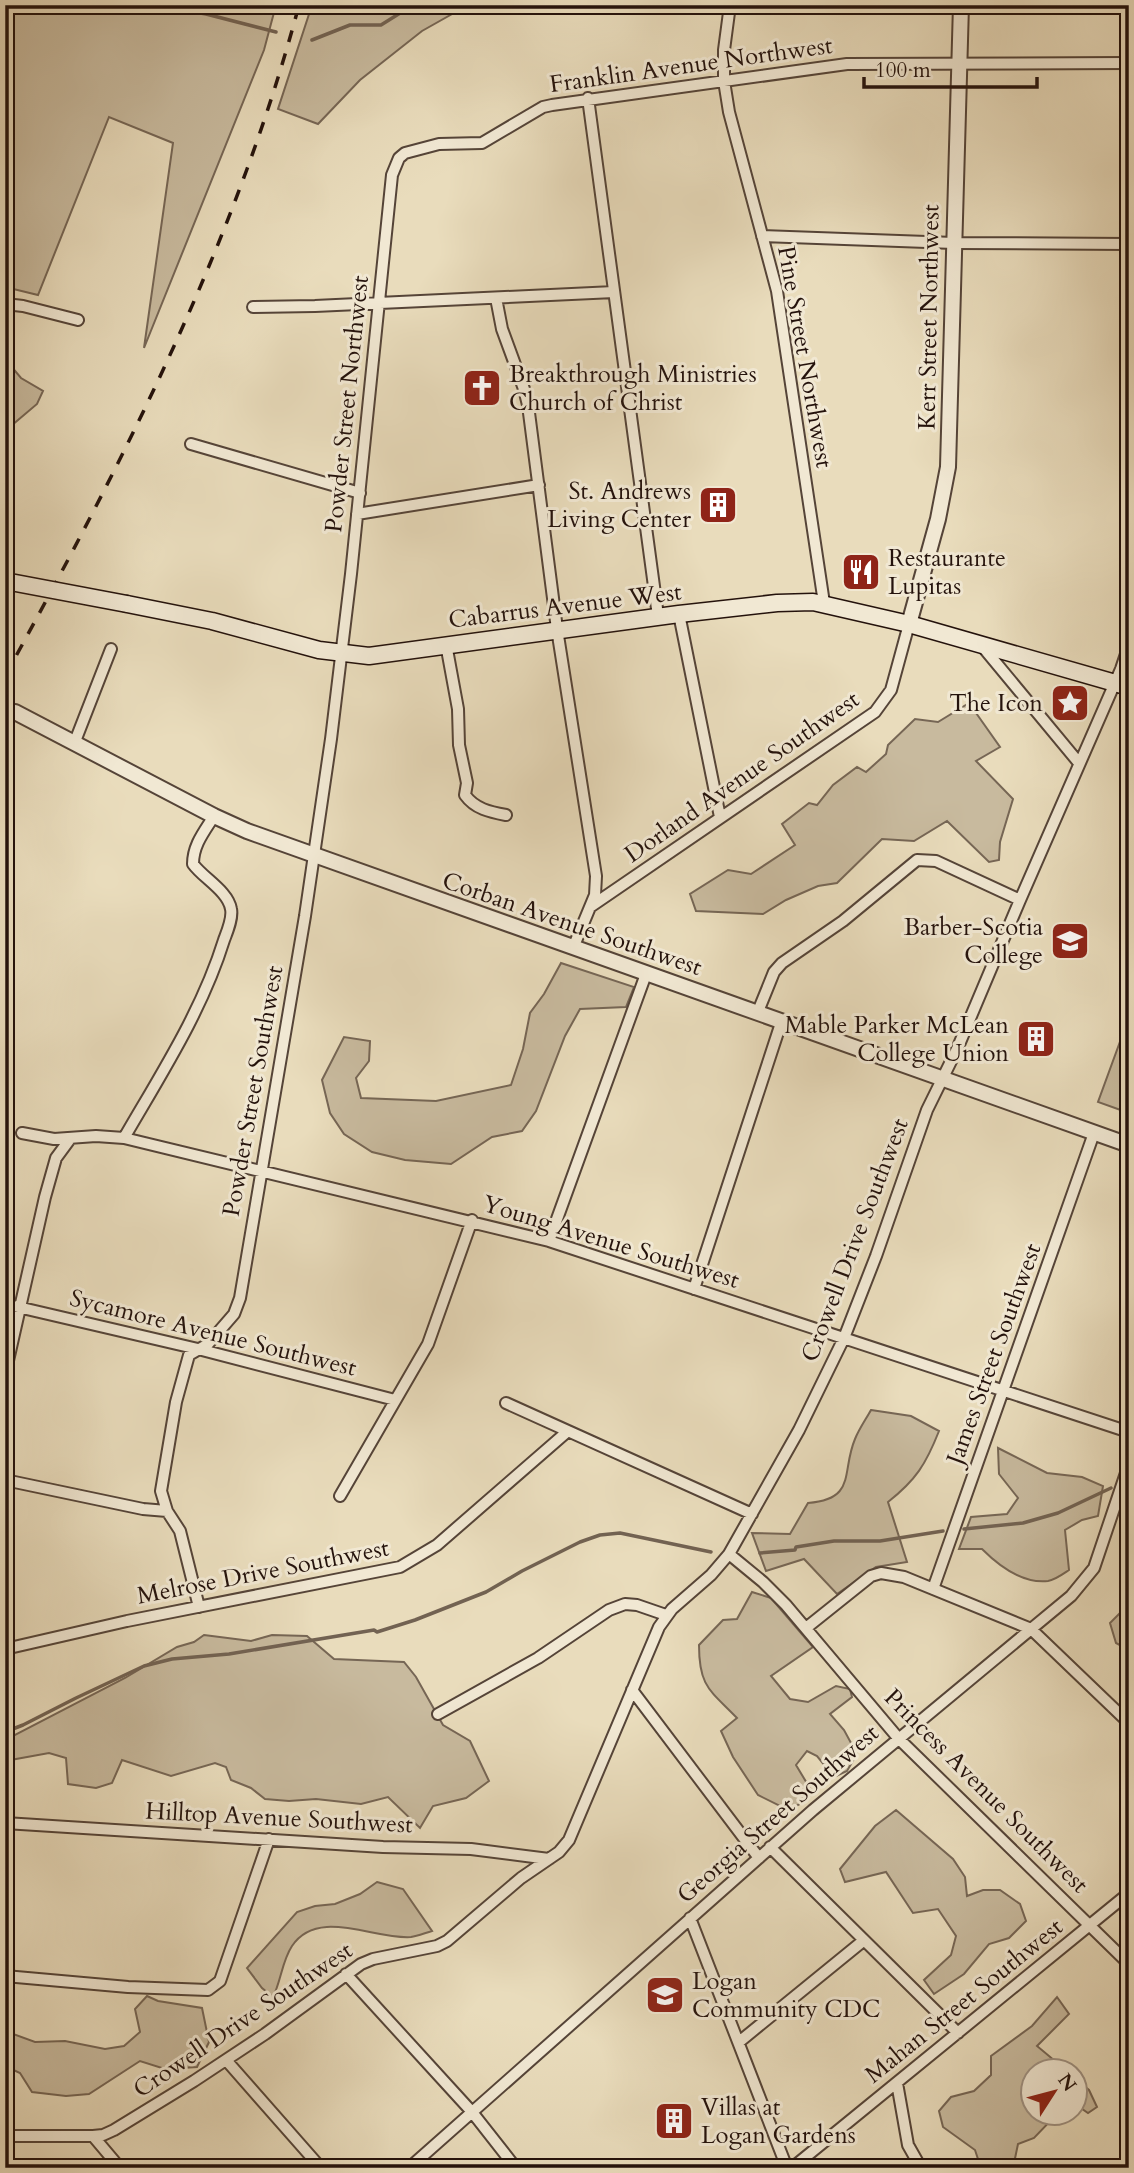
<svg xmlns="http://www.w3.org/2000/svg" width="1134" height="2173" font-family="Cardo,serif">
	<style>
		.green { fill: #c8ba9e; stroke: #766655; stroke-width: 2 }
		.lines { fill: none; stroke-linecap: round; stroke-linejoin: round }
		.stream { stroke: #726252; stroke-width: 3.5 }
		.minor-casing { stroke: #554438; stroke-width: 14 }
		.tertiary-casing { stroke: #554438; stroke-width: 18 }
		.secondary-casing { stroke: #24120c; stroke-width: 19 }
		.minor { stroke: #f1e8d3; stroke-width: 10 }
		.tertiary { stroke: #f1e8d3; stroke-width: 14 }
		.secondary { stroke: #f1e8d3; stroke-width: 16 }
		.rail { stroke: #24120c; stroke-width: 3.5; stroke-dasharray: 12 12; stroke-linecap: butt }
		.secondary-bridge-casing { stroke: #24120c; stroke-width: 19; stroke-linecap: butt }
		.secondary-bridge { stroke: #f1e8d3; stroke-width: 16 }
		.labels { text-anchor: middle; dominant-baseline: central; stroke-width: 6; stroke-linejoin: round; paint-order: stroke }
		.street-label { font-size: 24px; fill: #24120c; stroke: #f1e8d3 }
		.poi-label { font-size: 24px; fill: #24120c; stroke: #f1e8d3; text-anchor: start }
	</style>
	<rect width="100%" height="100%" fill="#e9dcbc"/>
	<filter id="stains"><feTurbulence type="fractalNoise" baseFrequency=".00286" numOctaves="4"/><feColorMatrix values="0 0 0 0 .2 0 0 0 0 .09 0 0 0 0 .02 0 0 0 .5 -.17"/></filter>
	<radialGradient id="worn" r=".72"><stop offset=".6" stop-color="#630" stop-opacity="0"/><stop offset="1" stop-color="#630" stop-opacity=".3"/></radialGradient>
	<path class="green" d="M5,5H276L264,50L144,348L173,143L109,117L38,295L5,287Z
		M312,5H468L422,31L360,80L318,124L278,109Z
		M5,359L21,378L43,391L37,404L5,431Z
		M969,703L1000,747L976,761L1013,799L1000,842L999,860L989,862L947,821L914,841L882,839L837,883L818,886L786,900L763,914L696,911L690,894L728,870L751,874L795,845L782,824L809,803L817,805L833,785L857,767L866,772L886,754L888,745L915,719L938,722Z
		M561,963L634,987L626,1007L580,1009L565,1036L536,1111L522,1131L492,1137L451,1164L405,1160L372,1152L344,1134L330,1113L322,1080L344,1037L370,1041L369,1061L356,1078L361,1098L436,1101L511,1085L523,1049L530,1013L544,994Z
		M1129,1017V1113L1098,1102Z
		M871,1410L911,1416L939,1431C926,1464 916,1480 888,1502L907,1562L876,1567L837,1594L804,1559L766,1571L752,1533L790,1534L808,1503C857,1499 841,1472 855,1439C859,1429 866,1419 871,1410Z
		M998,1448L1047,1473L1082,1477L1103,1486L1098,1516L1082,1520L1065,1530L1069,1570C1063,1574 1055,1580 1048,1581C1022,1584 999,1566 982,1549H959L971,1517L1007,1514L1018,1498L999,1474Z
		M752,1592L771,1598L813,1647L771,1676L790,1699L808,1702L836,1686L850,1689L852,1697L830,1714L844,1730L857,1754L847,1771L834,1777L817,1756L807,1751L796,1765L811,1790L808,1800L788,1810L758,1795L733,1757L721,1731L737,1718C710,1690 699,1687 699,1645L723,1620L737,1619Z
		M1129,1604V1650L1116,1643L1110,1623Z
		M204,1635L251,1641L272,1635L307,1636L334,1659L404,1662L416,1677L443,1725L470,1741L489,1781L466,1798L433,1806L420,1828L388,1797L361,1804L316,1799L289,1801L265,1799L251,1788L231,1780L226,1767L215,1763L171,1776L122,1760L112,1783L96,1788L68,1784L66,1758L49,1753L5,1761V1740L125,1678L177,1647L194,1642Z
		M896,1810L953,1859L965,1877L967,1896L983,1890H1000L1020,1904L1026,1921L1009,1938L989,1944L964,1974L934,1994L924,1980L951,1955L956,1936L938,1909L913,1913L886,1872L845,1882L840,1869L875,1826Z
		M377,1882L403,1889L432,1931C425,1933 417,1936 411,1937C375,1940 318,1907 292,1946C282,1961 281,1981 273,1997L262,1988L247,1968L297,1912L315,1906L335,1904L360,1894Z
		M147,1996L158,2001L202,2008L209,2042L197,2067L165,2069L140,2061L89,2094L66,2096L32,2092L20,2073L5,2066V2031L35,2042L65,2041L105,2049L124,2046L140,2032L135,2009Z
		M1057,1997L1069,2014L1037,2046L1067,2071L1032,2072V2114H1057L1034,2138L1018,2144L1013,2168H981L975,2150L943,2127L939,2111L951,2097L974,2091L991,2075V2056L1032,2026Z
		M1074,2078L1089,2090L1097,2107L1088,2113L1075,2104Z"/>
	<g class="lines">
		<path class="stream" d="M153,5L206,14L276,32
			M312,40L350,25H381L413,5
			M964,1529L1023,1523L1058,1513L1111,1488
			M760,1553L795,1550L796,1547L834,1541H880L943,1531
			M5,1732L23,1725L76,1698L144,1666L172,1659L229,1654L374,1630L377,1632L415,1620L486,1592L522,1571L580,1542L600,1535L620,1533L711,1552"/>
		<g class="minor-casing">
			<path id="minor" d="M730,5L724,50V81L729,112L777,291L824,603
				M588,98L658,616
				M762,236L954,243L1129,244
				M496,298L502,329L524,389L528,405L557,629L596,876L595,895L573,948
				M5,304L23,306L78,320
				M253,307L315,306L614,292
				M191,444L360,493
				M357,514L539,485
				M679,614L720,817
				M446,644L458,709L459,745L467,783L465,795C475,809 490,812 506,815
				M982,646L1079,763
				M74,744L111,649
				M590,907L875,712L891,690L909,624
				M757,1014L774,972L782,963L843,921L917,860L936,861L1020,900
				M22,1133L54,1139L96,1136L124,1138L549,1241L1129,1432
				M124,1138C161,1074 202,1011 224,940C227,932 233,918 231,909C228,891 203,878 193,864C193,845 204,832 214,816
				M549,1241L646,974
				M694,1289L781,1023
				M5,1304L198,1349L395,1400
				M5,1374L45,1197L56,1158L70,1139
				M506,1403L752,1514
				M5,1480L143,1509L167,1511
				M340,1496L428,1344L472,1220
				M729,1554L763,1582L786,1605L899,1739L1129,1964
				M933,1589L1094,1133
				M199,1607L180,1531L167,1511L161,1491L176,1402L189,1355L208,1344L234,1314L240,1298L305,916L331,739L351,574L392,175L399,158L405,153L439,144L482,143L543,107L552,105L847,64L1129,63
				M806,1628L871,1576L881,1573L904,1577L1031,1629L1129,1723
				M5,1649L127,1621L400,1567L437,1545L568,1431
				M632,1690L759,1858
				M438,1714L538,1658L609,1610L625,1604L637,1605L666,1615
				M5,1823L383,1847L471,1849L549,1859
				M770,1847L958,2033
				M690,1918L787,2168
				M346,1974L472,2112L516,2168
				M5,1976L128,1987L208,1990L220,1981L269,1839
				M739,2042L863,1941
				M226,2060L321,2168
				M897,2083L908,2145L921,2168
				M5,2136H93L103,2135L114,2130L194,2081L265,2034L361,1964L373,1959L437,1946L447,1941L521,1878L559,1852L569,1840L659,1627L672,1609L711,1575L729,1554L799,1430L844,1338L876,1256L927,1110L958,1047L1020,900L1121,669L1129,645
				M93,2136L120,2168
				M409,2168L813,1810L1071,1596L1094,1568L1129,1464
				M792,2168L1129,1893
				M1128,2168L1129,2167"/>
		</g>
		<g class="tertiary-casing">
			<path id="tertiary" d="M909,624L938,519L948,467L961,5
				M15,712L214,816L247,831L1129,1145"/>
		</g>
		<g class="secondary-casing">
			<path id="secondary" d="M127,604L212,621L319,650L369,656L679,614L777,603L813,602L909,624L1129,687"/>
		</g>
		<use href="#minor" class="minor"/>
		<use href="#tertiary" class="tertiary"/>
		<use href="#secondary" class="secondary"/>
		<path class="rail" d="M5,676C123,462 236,242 299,5"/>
		<g class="secondary-bridge-casing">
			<path id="secondary-bridge" d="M5,581L127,604"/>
		</g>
		<use href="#secondary-bridge" class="secondary-bridge"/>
	</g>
	<defs>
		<g id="church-square" transform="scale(2.0125)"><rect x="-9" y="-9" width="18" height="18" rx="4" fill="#8f2418" stroke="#f1e8d3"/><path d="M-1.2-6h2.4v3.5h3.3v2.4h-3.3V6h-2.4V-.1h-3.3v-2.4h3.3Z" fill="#fff"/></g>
		<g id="building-square" transform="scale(2.0125)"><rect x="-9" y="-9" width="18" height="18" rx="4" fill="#8f2418" stroke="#f1e8d3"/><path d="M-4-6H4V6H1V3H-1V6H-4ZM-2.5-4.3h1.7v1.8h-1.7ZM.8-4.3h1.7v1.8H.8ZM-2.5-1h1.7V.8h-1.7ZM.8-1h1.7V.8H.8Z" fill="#fff"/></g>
		<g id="restaurant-square" transform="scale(2.0125)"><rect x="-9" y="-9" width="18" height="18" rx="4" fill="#8f2418" stroke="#f1e8d3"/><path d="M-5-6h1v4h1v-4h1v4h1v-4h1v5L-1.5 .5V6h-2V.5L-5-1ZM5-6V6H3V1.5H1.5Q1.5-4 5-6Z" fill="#fff"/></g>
		<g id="sight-square" transform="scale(2.0125)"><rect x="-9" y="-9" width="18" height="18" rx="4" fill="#8f2418" stroke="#f1e8d3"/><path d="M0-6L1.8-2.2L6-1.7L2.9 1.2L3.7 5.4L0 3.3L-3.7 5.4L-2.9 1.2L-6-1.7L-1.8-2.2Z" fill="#fff"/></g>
		<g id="university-square" transform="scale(2.0125)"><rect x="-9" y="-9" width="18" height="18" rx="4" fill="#8f2418" stroke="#f1e8d3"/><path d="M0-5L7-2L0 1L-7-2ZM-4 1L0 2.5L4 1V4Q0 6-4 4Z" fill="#fff"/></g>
		<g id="school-square" transform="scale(2.0125)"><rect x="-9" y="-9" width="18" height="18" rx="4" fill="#8f2418" stroke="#f1e8d3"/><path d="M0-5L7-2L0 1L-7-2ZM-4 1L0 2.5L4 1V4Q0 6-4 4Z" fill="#fff"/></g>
	</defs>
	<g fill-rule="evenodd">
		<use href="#church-square" x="482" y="388"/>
		<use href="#building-square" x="718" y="505"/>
		<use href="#restaurant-square" x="861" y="572"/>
		<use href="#sight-square" x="1070" y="703"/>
		<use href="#university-square" x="1070" y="941"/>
		<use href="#building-square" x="1036" y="1039"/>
		<use href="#school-square" x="665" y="1995"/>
		<use href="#building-square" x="674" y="2121"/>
	</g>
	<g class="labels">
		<g class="street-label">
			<text transform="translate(691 65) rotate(-8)">Franklin Avenue Northwest</text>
			<text transform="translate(929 317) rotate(-89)">Kerr Street Northwest</text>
			<text transform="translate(805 357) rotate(80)">Pine Street Northwest</text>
			<text transform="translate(347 404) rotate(-84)">Powder Street Northwest</text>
			<text transform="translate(565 606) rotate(-7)">Cabarrus Avenue West</text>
			<text transform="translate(742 777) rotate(-35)">Dorland Avenue Southwest</text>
			<text transform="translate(572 924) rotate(19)">Corban Avenue Southwest</text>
			<text transform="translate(253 1091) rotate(-80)">Powder Street Southwest</text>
			<text transform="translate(855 1240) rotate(-69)">Crowell Drive Southwest</text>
			<text transform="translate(611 1242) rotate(17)">Young Avenue Southwest</text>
			<text transform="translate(213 1333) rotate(14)">Sycamore Avenue Southwest</text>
			<text transform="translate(994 1354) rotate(-70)">James Street Southwest</text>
			<text transform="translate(263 1572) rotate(-11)">Melrose Drive Southwest</text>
			<text transform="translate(986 1791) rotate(45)">Princess Avenue Southwest</text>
			<text transform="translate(778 1814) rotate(-41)">Georgia Street Southwest</text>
			<text transform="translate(279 1818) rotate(3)">Hilltop Avenue Southwest</text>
			<text transform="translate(964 2001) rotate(-39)">Mahan Street Southwest</text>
			<text transform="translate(243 2020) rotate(-34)">Crowell Drive Southwest</text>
		</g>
		<g class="poi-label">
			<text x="509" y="374">Breakthrough Ministries<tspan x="509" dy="28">Church of Christ</tspan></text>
			<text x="691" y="491" text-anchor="end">St. Andrews<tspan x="691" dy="28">Living Center</tspan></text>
			<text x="888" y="558">Restaurante<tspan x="888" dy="28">Lupitas</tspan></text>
			<text x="1043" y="703" text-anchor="end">The Icon</text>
			<text x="1043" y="927" text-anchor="end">Barber-Scotia<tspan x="1043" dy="28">College</tspan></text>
			<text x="1009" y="1025" text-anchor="end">Mable Parker McLean<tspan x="1009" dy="28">College Union</tspan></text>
			<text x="692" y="1981">Logan<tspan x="692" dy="28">Community CDC</tspan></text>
			<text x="701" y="2107">Villas at<tspan x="701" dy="28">Logan Gardens</tspan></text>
		</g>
	</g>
	<rect width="1134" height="2173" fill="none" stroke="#e9dcbc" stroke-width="28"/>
	<rect x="7" y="7" width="1120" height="2159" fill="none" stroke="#24120c" stroke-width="3.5"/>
	<rect x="14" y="14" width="1106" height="2145" fill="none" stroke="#24120c" stroke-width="2"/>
	<g transform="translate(1054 2092) rotate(54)"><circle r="33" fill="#f1e8d3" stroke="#9f9283" stroke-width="2"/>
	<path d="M0-5L12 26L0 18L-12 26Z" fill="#8f2418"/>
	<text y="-10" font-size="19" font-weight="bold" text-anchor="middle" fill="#24120c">N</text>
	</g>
	<path d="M864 77v10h173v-10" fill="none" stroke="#24120c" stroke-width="3.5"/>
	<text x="875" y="77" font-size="21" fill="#24120c" stroke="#f1e8d3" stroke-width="5" paint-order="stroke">100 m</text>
	<rect width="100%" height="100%" filter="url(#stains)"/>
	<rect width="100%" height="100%" fill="url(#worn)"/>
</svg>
